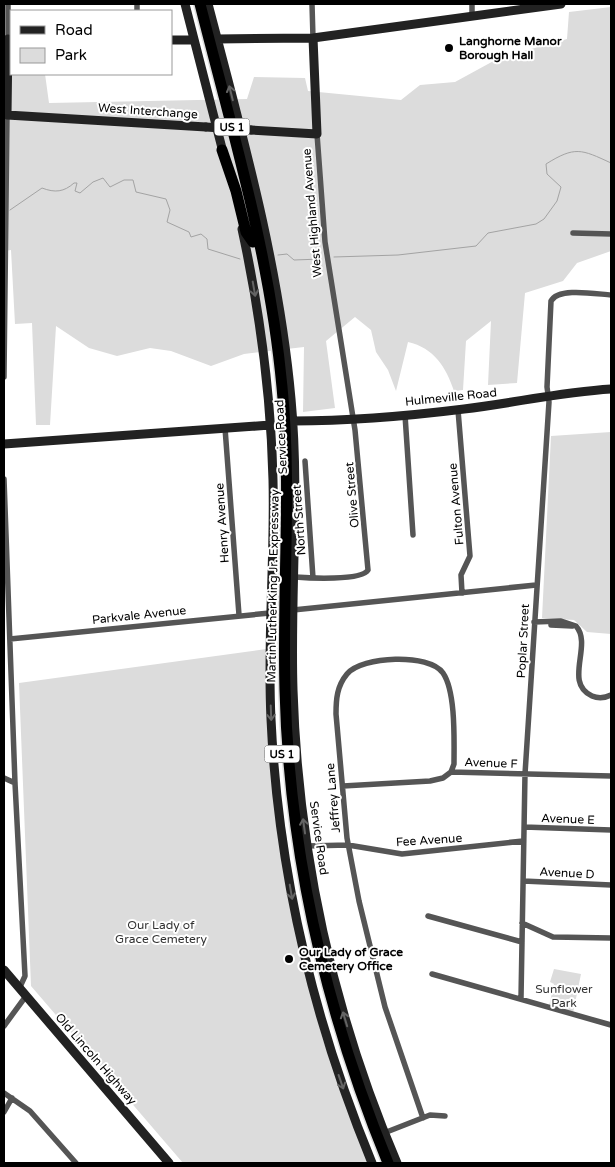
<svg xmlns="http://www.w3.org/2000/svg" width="615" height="1167" font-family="'Varela Round',sans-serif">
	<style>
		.green { fill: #dcdcdc }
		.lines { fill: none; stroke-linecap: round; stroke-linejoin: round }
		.stream { stroke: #a3a3a3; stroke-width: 1 }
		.highway-casing { stroke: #dbdbdb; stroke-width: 14 }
		.street { stroke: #555; stroke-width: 5.5 }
		.secondary { stroke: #222; stroke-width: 9 }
		.highway { stroke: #000; stroke-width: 11 }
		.secondary-bridge { stroke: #222; stroke-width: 9 }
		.oneway { stroke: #646464 }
		.poi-dot { fill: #000; stroke: #fff; stroke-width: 2 }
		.labels { text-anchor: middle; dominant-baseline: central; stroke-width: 4; stroke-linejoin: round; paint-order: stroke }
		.shield { fill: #fff; stroke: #4c4c4c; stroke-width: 1 }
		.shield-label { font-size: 11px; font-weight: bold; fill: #000 }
		.poi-label { font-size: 12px; font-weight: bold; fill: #000; stroke: #fff; text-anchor: start }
		.street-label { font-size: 12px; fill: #000; stroke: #fff }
		.park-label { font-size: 12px; fill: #333; stroke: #fff }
	</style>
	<rect width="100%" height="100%" fill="#fff"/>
	<path class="green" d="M611,7V251L577,263L563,281L525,293L517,383L488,385L491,321L466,341L463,390L454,391C446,367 434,348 408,342L396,391L388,370L376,352L371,330L355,317L326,341L335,408L303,412L304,347L244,354L211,366L171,351L150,348L117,356L89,348L56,326L50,425H36L32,323L15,324L11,250L4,251V47L11,74H45L49,103L247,99L254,77L305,78L308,91L401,100L420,85L455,82L499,58L567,39L569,12Z
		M611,432V634L587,632L574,620L542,618L551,436Z
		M266,649L267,708L309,985L323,1040L369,1163H183L31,986L19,683Z
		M554,969L581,974L573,1013L549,1006L554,984L550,982Z"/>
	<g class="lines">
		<path class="stream" d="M10,210L42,188C55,193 64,192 74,183H77L75,191L80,193L93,182L103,178L110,187L124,180H133L136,192L166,199L170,210L167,222L189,232L191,237L201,234L207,239L208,249L240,259
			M278,255L287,254L294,260L321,259
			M334,257L398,255L476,246L488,233L536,224L544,219L557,201L561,187L547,174L546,164C575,146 581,149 611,163"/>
		<g class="highway-casing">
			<path id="highway" d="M200,4C232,130 270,256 282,387C292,488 282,588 285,690C289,853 326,1012 388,1163
				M222,150L236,191L246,232L253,242"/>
		</g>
		<path class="street" d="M8,4V39
			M137,4V11
			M312,4L313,38
			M472,4V17
			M573,233L611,234
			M4,377L7,115
			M458,410L470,556L461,575L462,593
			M405,415L413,535
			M225,428L239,615
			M305,461L313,578
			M4,479L15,783L25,976L19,989
			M295,577C308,578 362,581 368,570L355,430L325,242L317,134
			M293,610L536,585
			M534,622L561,621L576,626C593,645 563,683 592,696C599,699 605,698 611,695
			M551,625L572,626
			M10,639L270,613
			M4,778L15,783
			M343,786L430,781L443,778L451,772L611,776
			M524,827L611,830
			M307,846L348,845L402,854L523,841
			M523,881L611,885
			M428,916L522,942
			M522,923L553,937L611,938
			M432,974L611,1025
			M521,998L525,774L549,402L547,387L551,301C558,287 596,294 611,295
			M4,1026L26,996
			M4,1093L30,1111L76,1163
			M4,1112L12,1098
			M423,1118L385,1007L359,901L347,838L336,714C336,699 337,686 347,674C362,656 429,653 443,673C456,692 454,741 454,764L451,772
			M384,1133L430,1115L445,1116"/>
		<path class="secondary" d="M185,4L224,156
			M208,4C242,134 279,264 291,399C300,496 290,593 293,690C298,852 333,1014 397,1163
			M8,39L7,115L206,127
			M217,39L313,38L561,4
			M171,40H194
			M251,130L317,134L313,38
			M242,229C260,312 271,396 273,480C275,560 267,639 271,719C278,872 314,1022 372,1163
			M293,421C350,421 408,416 464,409C514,403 561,392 611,389
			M4,444L270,425
			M4,970L169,1163"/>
		<use href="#highway" class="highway"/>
		<path class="secondary-bridge" d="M206,127L251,130"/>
	</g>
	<defs><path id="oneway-shaft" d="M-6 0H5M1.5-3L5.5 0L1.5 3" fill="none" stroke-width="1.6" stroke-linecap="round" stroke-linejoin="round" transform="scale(1.25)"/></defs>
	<g class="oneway">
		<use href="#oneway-shaft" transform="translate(231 93) rotate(-104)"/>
		<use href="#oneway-shaft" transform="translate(254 289) rotate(80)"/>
		<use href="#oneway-shaft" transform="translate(271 713) rotate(88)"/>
		<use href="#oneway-shaft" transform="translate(304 826) rotate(-98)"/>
		<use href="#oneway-shaft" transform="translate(291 892) rotate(80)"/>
		<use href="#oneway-shaft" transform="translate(345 1019) rotate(-107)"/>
		<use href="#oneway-shaft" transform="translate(341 1082) rotate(71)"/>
	</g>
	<g class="poi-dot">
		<circle cx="449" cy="48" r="5"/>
		<circle cx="289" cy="959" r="5"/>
	</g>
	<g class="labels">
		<g class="shield">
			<rect x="214.5" y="118.5" width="35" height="17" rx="4"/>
			<rect x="264.5" y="745.5" width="35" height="17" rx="4"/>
		</g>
		<g class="shield-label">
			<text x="232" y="127">US 1</text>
			<text x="282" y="754">US 1</text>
		</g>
		<g class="poi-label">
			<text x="459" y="41">Langhorne Manor<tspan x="459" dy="14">Borough Hall</tspan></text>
			<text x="299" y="952">Our Lady of Grace<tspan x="299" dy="14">Cemetery Office</tspan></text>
		</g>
		<g class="street-label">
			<text transform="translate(148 111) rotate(4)">West Interchange</text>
			<text transform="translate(312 213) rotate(-95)">West Highland Avenue</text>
			<text transform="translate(451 397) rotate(-6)">Hulmeville Road</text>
			<text transform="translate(281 437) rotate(-93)">Service Road</text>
			<text transform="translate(352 495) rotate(-95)">Olive Street</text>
			<text transform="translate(456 504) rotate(-95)">Fulton Avenue</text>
			<text transform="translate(299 520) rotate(-94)">North Street</text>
			<text transform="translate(222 523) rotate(-94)">Henry Avenue</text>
			<text transform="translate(273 586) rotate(-89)">Martin Luther King Jr. Expressway</text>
			<text transform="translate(139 615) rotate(-6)">Parkvale Avenue</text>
			<text transform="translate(523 641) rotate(-87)">Poplar Street</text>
			<text transform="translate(491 763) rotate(2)">Avenue F</text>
			<text transform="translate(333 798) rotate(-95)">Jeffrey Lane</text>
			<text transform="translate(568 819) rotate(2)">Avenue E</text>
			<text transform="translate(319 838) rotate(82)">Service Road</text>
			<text transform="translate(429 840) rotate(-4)">Fee Avenue</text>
			<text transform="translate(567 873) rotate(3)">Avenue D</text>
			<text transform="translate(96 1059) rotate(49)">Old Lincoln Highway</text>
		</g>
		<g class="park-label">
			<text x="161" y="925">Our Lady of<tspan x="161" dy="14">Grace Cemetery</tspan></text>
			<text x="564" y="989">Sunflower<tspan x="564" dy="14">Park</tspan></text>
		</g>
	</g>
	<rect width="615" height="1167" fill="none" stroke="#000000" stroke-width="10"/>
	<rect x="10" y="10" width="162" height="65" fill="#ffffff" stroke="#999999"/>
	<rect x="20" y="26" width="25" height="8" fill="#222222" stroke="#999999"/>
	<text x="55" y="35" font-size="15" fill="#000000">Road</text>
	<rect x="20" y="48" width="25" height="15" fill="#dcdcdc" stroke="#999999"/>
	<text x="55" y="60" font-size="15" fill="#000000">Park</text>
</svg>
